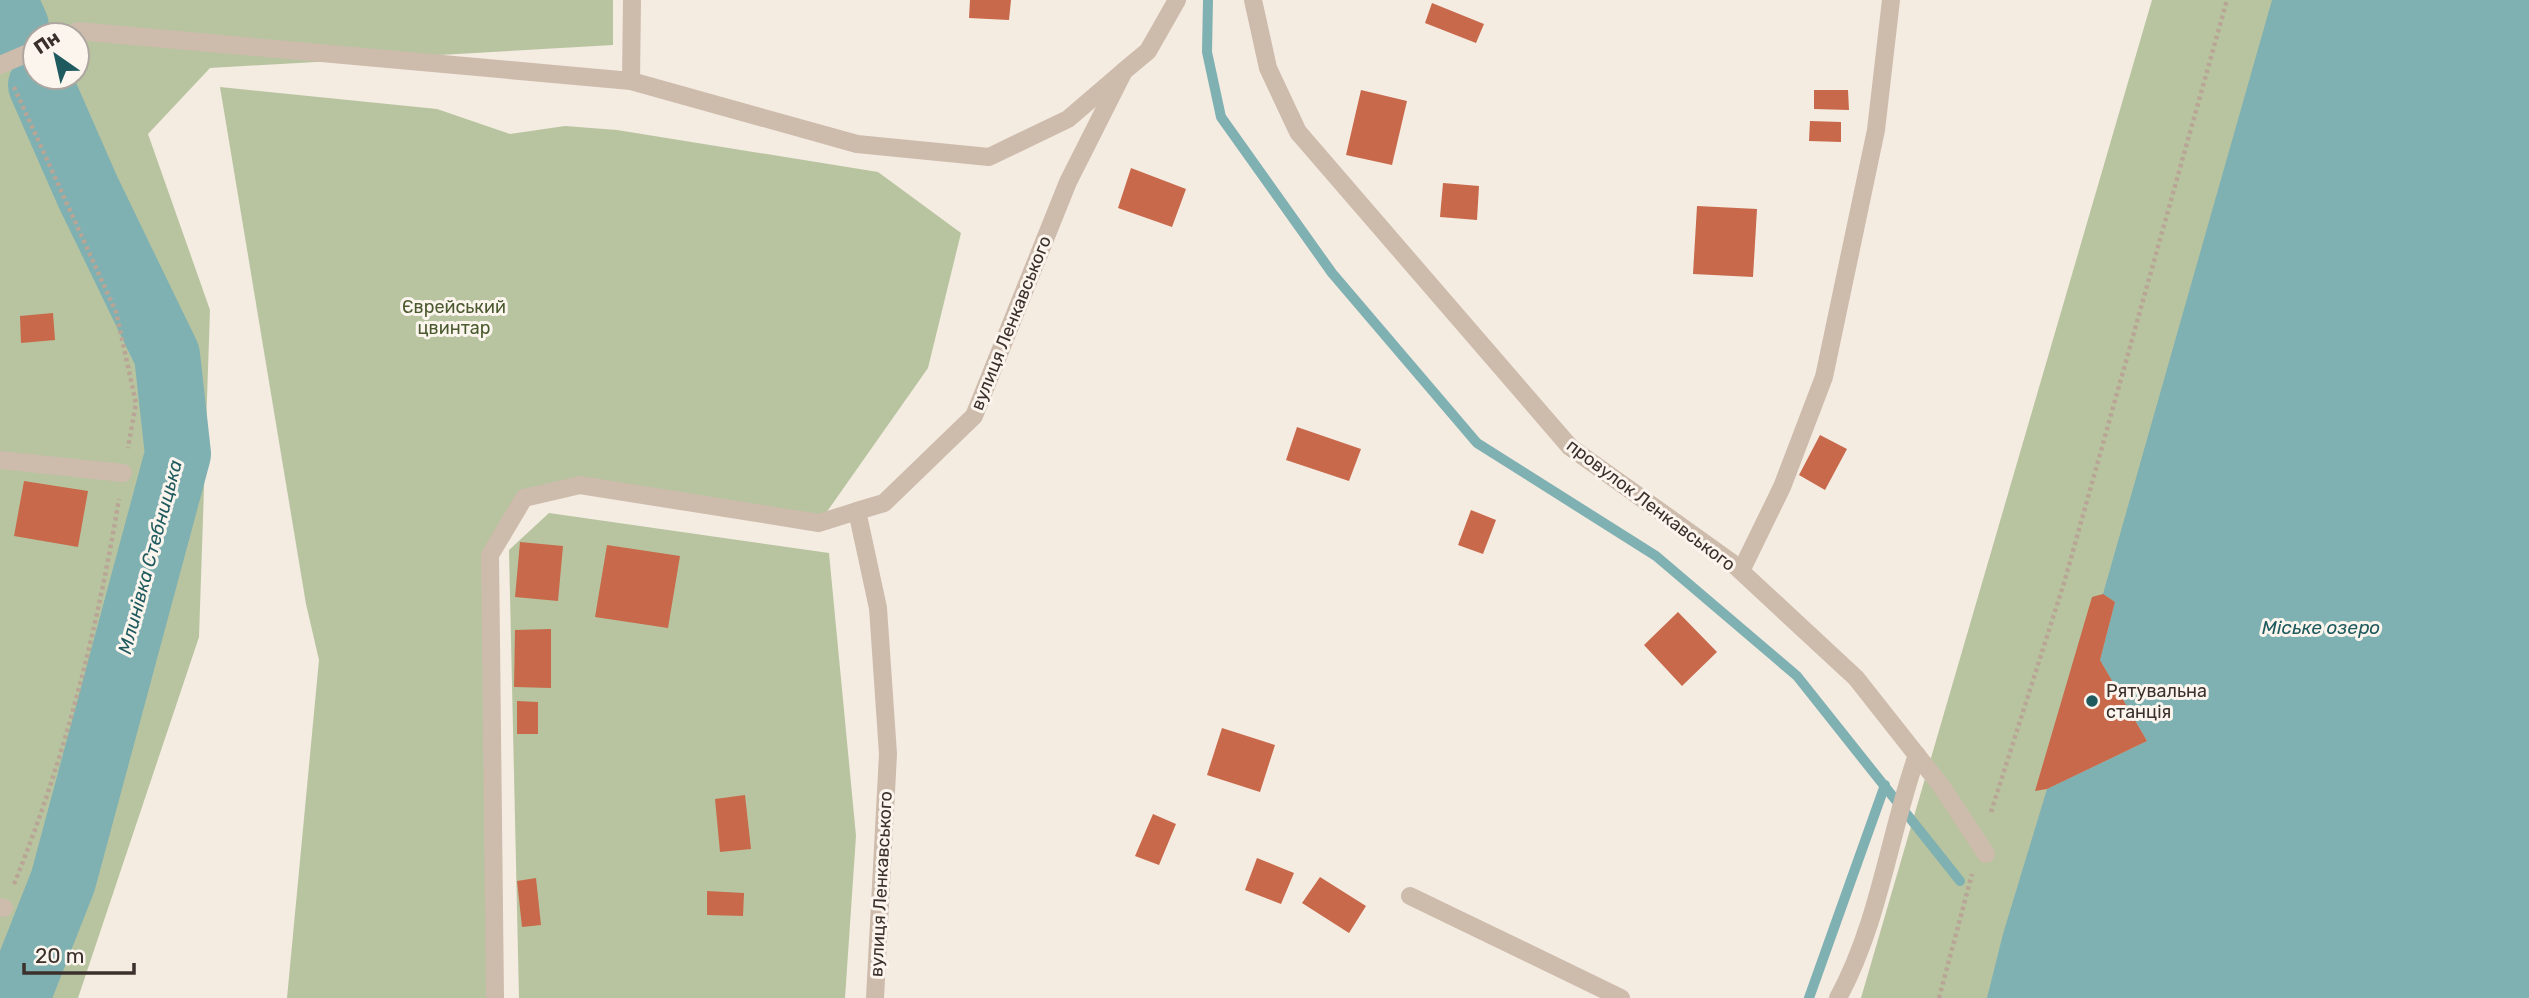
<svg xmlns="http://www.w3.org/2000/svg" width="2529" height="998" font-family="Rubik,sans-serif">
	<style>
		.green { fill: #b8c4a0; fill-rule: evenodd }
		.water { fill: #7fb0b2 }
		.lines { fill: none; stroke-linecap: round; stroke-linejoin: round }
		.stream { stroke: #7fb0b2; stroke-width: 10 }
		.river { stroke: #7fb0b2; stroke-width: 66 }
		.building { fill: #c8694b }
		.path { stroke: #b9a596; stroke-width: 4.5; stroke-dasharray: 3.5 3.5; stroke-linecap: butt }
		.lane { stroke: #cdbbac; stroke-width: 18 }
		.street { stroke: #cdbbac; stroke-width: 18 }
		.poi-dot { fill: #1f5a5e; stroke: #fbf5ee; stroke-width: 2.5 }
		.labels { text-anchor: middle; dominant-baseline: central; stroke-width: 6; stroke-linejoin: round; paint-order: stroke }
		.park-label { font-size: 18px; fill: #4a5a2e; stroke: #fbf5ee }
		.street-label { font-size: 18px; fill: #3b302b; stroke: #fbf5ee }
		.poi-label { font-size: 18px; fill: #3b302b; stroke: #fbf5ee; text-anchor: start }
		.water-label { font-size: 19px; font-style: italic; fill: #1f5a5e; stroke: #fbf5ee }
	</style>
	<rect width="100%" height="100%" fill="#f4ebe1"/>
	<path class="green" d="M0,0H613V45L210,68L148,134L210,310L199,637L78,998H0ZM35,35H77V77H35Z
		M2152,0H2529V998H1861Z
		M220,87L437,109L510,134L565,126L617,130L878,172L961,233L928,368L819,523L580,485L524,498L490,556L495,998H287L319,660L306,604Z
		M549,513L829,553L856,836L845,998H519L509,550Z"/>
	<path class="water" d="M2272,0H2529V998H1987L2003,934L2047,789L2147,741L2100,660L2115,602L2103,594Z"/>
	<g class="lines">
		<path class="stream" d="M1208,0L1207,52L1221,117L1332,273L1477,443L1656,556L1797,676L1960,881
			M1809,998L1885,785"/>
		<path class="river" d="M4,0L16,26
			M17,998L63,881L178,454L167,355L88,192L41,85"/>
	</g>
	<path class="building" d="M970,0H1011L1009,20L969,18Z
		M1432,3L1484,24L1476,43L1425,23Z
		M1361,90L1407,101L1392,165L1346,155Z
		M1814,90H1848L1849,110L1814,109Z
		M1810,121L1841,122V142L1809,141Z
		M1131,168L1186,189L1172,227L1118,208Z
		M1443,183L1479,186L1477,220L1440,217Z
		M1697,206L1757,209L1753,277L1693,274Z
		M53,313L55,340L21,343L20,316Z
		M1297,427L1361,449L1349,481L1286,460Z
		M1820,435L1847,449L1825,490L1799,475Z
		M24,481L88,491L78,547L14,536Z
		M1471,510L1496,520L1483,554L1458,545Z
		M520,542L563,546L558,601L515,597Z
		M607,545L680,556L668,628L595,617Z
		M2103,594L2115,602L2100,660L2147,741L2047,789L2035,791L2092,597Z
		M1678,612L1717,652L1682,686L1644,645Z
		M551,629V688L514,687L515,630Z
		M517,701L538,702V734H517Z
		M1222,728L1275,745L1260,792L1207,775Z
		M745,795L751,849L720,852L715,799Z
		M1153,814L1176,824L1159,865L1135,856Z
		M1257,858L1294,873L1281,904L1245,890Z
		M1320,877L1366,906L1349,933L1302,903Z
		M536,878L541,925L522,927L517,881Z
		M707,891L744,893L743,916L707,915Z"/>
	<g class="lines">
		<path class="path" d="M14,87L116,312L136,403L128,448
			M1991,812L2064,583L2227,0
			M14,884C65,759 97,631 119,499
			M1939,998L1972,874"/>
		<path class="lane" d="M68,35L78,31L631,81L857,144L989,157L1068,119L1124,71
			M0,65L35,50
			M0,460L123,473
			M1741,571L1782,487L1824,377L1876,130L1891,0
			M1410,896L1621,998
			M0,907L4,908
			M495,998L490,555L524,498L580,485L819,523L857,511
			M1838,998C1879,923 1889,835 1917,755"/>
		<path class="street" d="M1253,0L1268,68L1298,132L1570,447L1731,562L1856,678L1942,787L1986,854
			M631,81L632,0
			M875,998L888,754L878,608L857,511L884,503L974,416L1068,182L1124,71L1148,51L1177,0"/>
	</g>
	<circle class="poi-dot" cx="2092" cy="701" r="7"/>
	<g class="labels">
		<g class="park-label">
			<text x="454" y="307">Єврейський<tspan x="454" dy="21">цвинтар</tspan></text>
		</g>
		<g class="street-label">
			<text transform="translate(1011 323) rotate(-68)">вулиця Ленкавського</text>
			<text transform="translate(1651 505) rotate(37)">провулок Ленкавського</text>
			<text transform="translate(881 884) rotate(-87)">вулиця Ленкавського</text>
		</g>
		<g class="poi-label">
			<text x="2106" y="691">Рятувальна<tspan x="2106" dy="21">станція</tspan></text>
		</g>
		<g class="water-label">
			<text transform="translate(150 557) rotate(-75)">Млинівка Стебницька</text>
			<text x="2321" y="627">Міське озеро</text>
		</g>
	</g>
	<g transform="translate(56 56) rotate(326)"><circle r="33" fill="#fbf5ee" stroke="#aea6a0" stroke-width="2"/>
	<path d="M0-5L12 26L0 18L-12 26Z" fill="#1f5a5e"/>
	<text y="-10" font-size="19" font-weight="bold" text-anchor="middle" fill="#3b302b">Пн</text>
	</g>
	<path d="M24 963v10h110v-10" fill="none" stroke="#3b302b" stroke-width="3.5"/>
	<text x="35" y="963" font-size="21" fill="#3b302b" stroke="#fbf5ee" stroke-width="5" paint-order="stroke">20 m</text>
</svg>
